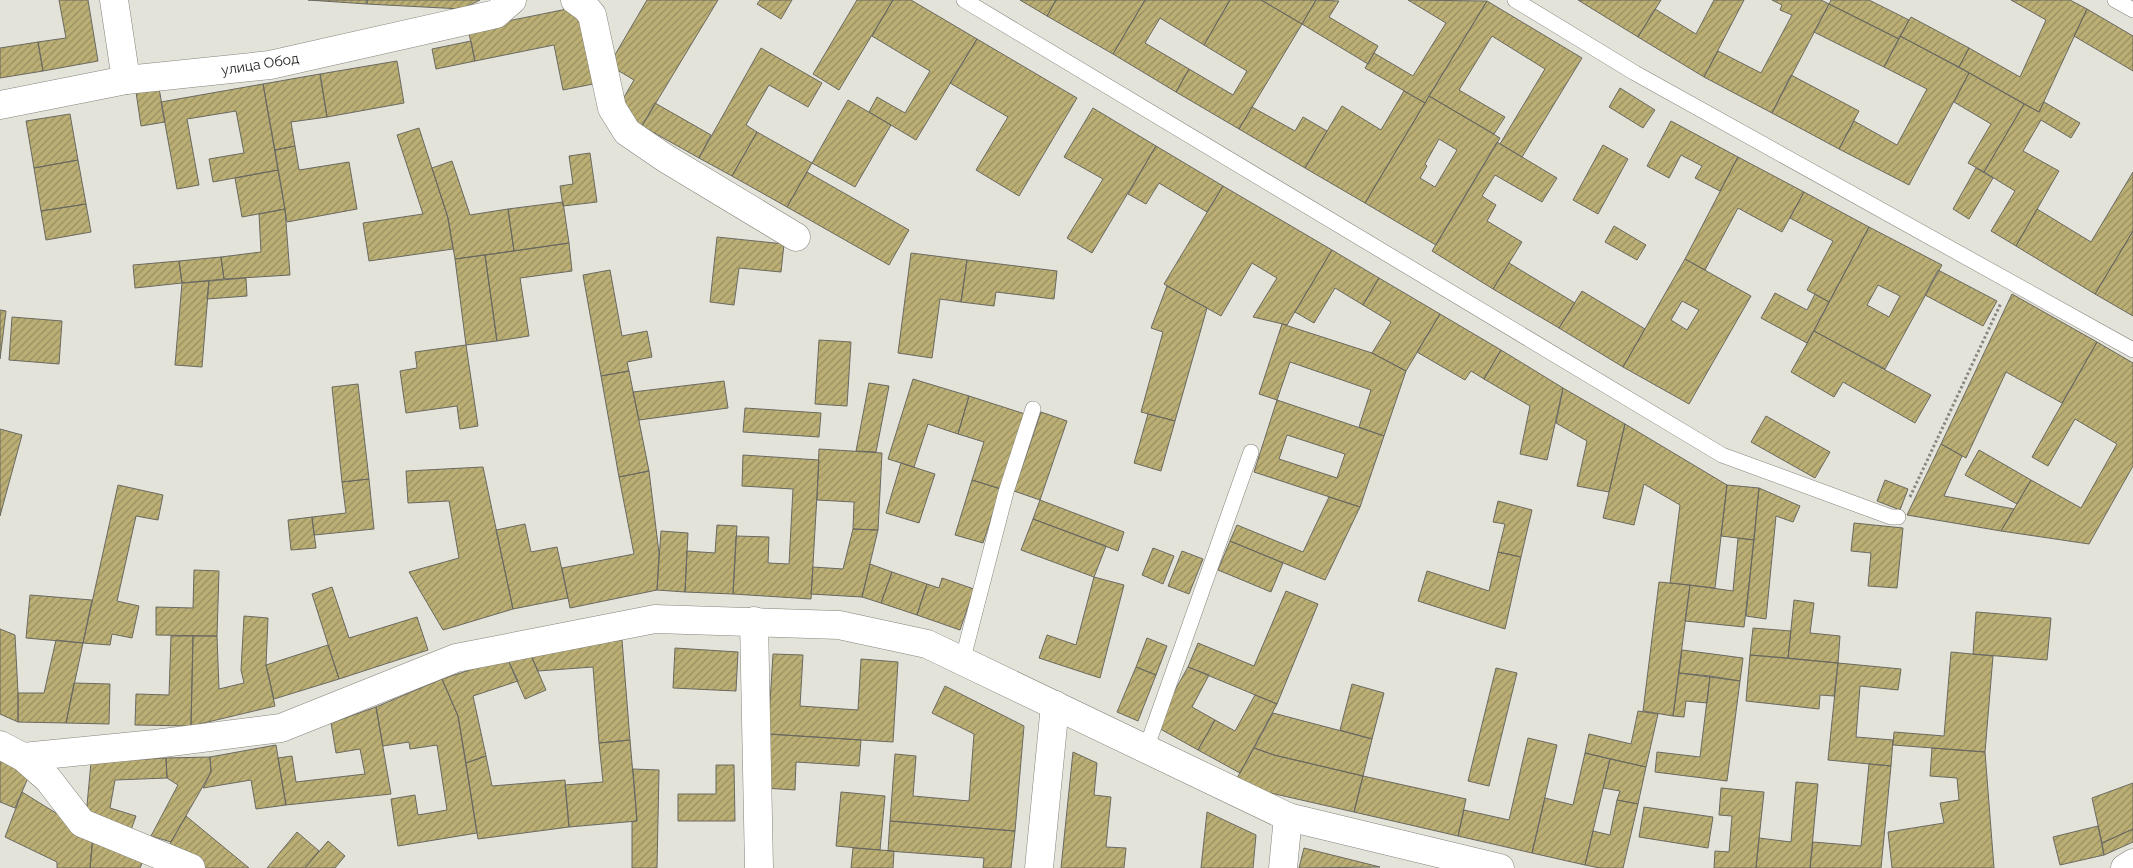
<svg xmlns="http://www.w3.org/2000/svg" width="2133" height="868" font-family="Raleway,sans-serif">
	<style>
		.building { fill: url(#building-hatch); stroke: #6a6961; fill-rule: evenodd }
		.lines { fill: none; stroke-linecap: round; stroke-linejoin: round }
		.service-casing { stroke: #84837b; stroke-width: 16 }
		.minor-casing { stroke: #84837b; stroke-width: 29 }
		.tertiary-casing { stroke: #84837b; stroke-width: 29 }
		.path { stroke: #878680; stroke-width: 3; stroke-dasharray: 2.5 2.5; stroke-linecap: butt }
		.service { stroke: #fff; stroke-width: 15 }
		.minor { stroke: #fff; stroke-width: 28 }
		.tertiary { stroke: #fff; stroke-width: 28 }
		.labels { text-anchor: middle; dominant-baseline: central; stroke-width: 4; stroke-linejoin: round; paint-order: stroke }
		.street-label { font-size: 14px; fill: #1a1a17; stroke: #fff }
	</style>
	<defs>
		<pattern id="building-hatch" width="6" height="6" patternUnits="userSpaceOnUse" patternTransform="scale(1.25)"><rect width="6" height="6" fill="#bbaf75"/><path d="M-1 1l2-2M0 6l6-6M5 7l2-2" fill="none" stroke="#978e5f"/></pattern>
	</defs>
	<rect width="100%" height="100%" fill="#e4e3da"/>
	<path class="building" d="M59,0H88L98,61L43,71L38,42L66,38Z
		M308,0H367V4Z
		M367,0H480L462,9L367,4Z
		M647,0H718L642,126L616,111L634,80L609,65Z
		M760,0H792L781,19L757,4Z
		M857,0H893L839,90L813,74Z
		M893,0H911L977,39L916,140L869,112L877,97L905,113L930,71L872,36Z
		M1020,0H1056L1047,16Z
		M1056,0H1145L1113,54L1047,16Z
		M1145,0H1230L1204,45L1160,18L1145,43L1189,69L1176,92L1113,54Z
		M1230,0H1261L1302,24L1239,129L1176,92L1189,69L1233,95L1247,71L1204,45Z
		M1261,0H1316L1302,24Z
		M1316,0L1339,1L1329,17L1378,46L1368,64L1302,24Z
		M1408,0L1487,1L1425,103L1365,68L1374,53L1413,76L1446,23Z
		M1578,0H1661L1638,37Z
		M1714,0H1744L1704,77L1638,37L1655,9L1696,34Z
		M1772,0H1821L1829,4L1772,113L1704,77L1718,51L1761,73L1792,15L1780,10L1782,5Z
		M1831,0H1869L1909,20L1899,39L1829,4Z
		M2011,0H2070L2087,9L2039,112L1959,67L1969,48L2020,77L2046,20Z
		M1487,1L1582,58L1522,157L1500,144L1545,69L1492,36L1459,90L1505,117L1494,134L1429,96Z
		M1829,4L1899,39L1884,67L1814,32Z
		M577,7L593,84L563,90L554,45L475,61L468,29Z
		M2087,9L2133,36V71L2074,36Z
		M1911,17L1969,48L1959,67L1900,36Z
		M1900,36L1969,73L1909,185L1839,149L1854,121L1897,145L1927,89L1884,67Z
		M977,39L1077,98L1019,196L976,170L1008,117L950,83Z
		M471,41L475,61L436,69L432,49Z
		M38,42L43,71L0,78V48Z
		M761,48L822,83L808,107L769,85L746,125L757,132L732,176L699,158Z
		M397,61L404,103L327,117L320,74Z
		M1969,73L2024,104L1984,172L1968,163L1991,124L1954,102Z
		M320,74L327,117L291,122L295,146L275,150L263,84Z
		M1791,75L1859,111L1839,149L1772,113Z
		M263,84L278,170L213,182L209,159L244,153L236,111L187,119L199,185L177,189L161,102Z
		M159,88L165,122L141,126L136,92Z
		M1620,88L1655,110L1643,128L1609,107Z
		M1404,91L1425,103L1365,203L1305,168L1342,106L1381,130Z
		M1429,96L1500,138L1436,245L1365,203ZM1439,139L1457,150L1435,187L1420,178L1427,166L1425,164Z
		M848,100L891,125L855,187L812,163Z
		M2044,102L2080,123L2071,138L2041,120L2023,151L2059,171L2016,246L1991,231L2015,191L1984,172L2024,104L2039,112Z
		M655,103L711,135L699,158L642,126Z
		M1252,107L1295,131L1303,117L1327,131L1305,168L1239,129Z
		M1093,108L1156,146L1092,253L1067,238L1103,179L1064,157Z
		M70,114L78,160L34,168L26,121Z
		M1671,121L1738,157L1720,191L1695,178L1702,166L1681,155L1669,178L1647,166Z
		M419,128L448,218L453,249L369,261L363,223L423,214L397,135Z
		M757,132L812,163L787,207L732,176Z
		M1497,142L1557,178L1542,202L1495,175L1482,196L1496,205L1487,221L1522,242L1493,289L1432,251Z
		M1603,145L1628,159L1598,214L1573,200Z
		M295,146L299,170L349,162L357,209L287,222L275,150Z
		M1156,146L1223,186L1207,212L1159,183L1146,204L1128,194Z
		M590,153L597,202L563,206L560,186L573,184L569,156Z
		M1738,157L1804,192L1782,232L1738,208L1705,270L1685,259Z
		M78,160L86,204L41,211L34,168Z
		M452,161L470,215L508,209L514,251L455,259L448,218L432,168Z
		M1976,168L1993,178L1969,219L1953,209Z
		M278,170L285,209L242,217L235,178Z
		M807,172L909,230L889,265L787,207Z
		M2133,172V231L2095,294L2016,246L2037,209L2091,242Z
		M1223,186L1332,250L1287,325L1253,317L1277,278L1252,263L1221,316L1164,284Z
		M1804,192L1869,227L1829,302L1807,290L1833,241L1790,218Z
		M563,202L569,243L514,251L508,209Z
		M86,204L91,232L46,240L41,211Z
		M285,209L290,275L224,279L221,257L261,252L259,214Z
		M1614,226L1646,245L1637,260L1605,242Z
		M1869,227L1942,265L1885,369L1814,331ZM1878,285L1900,296L1889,317L1867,305Z
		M2133,231V316L2095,294Z
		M717,237L784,244L781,272L739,268L734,305L710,302Z
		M569,243L572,271L520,278L529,336L497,341L485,255Z
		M1332,250L1379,278L1363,305L1335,288L1314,323L1295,312Z
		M911,253L967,260L961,302L940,299L932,358L898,353Z
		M485,255L497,341L466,345L455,259Z
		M221,257L224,279L182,283L179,261Z
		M1685,259L1751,296L1689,404L1623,367ZM1682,301L1699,310L1687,330L1671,320Z
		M967,260L1057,271L1054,299L996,292L994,306L961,302Z
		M179,261L182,283L135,288L133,265Z
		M1509,263L1575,303L1559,328L1493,289Z
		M610,270L622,336L647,331L652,357L627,362L629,371L601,376L583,275Z
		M1938,270L1997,301L1983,326L1925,295Z
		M246,278L247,296L207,299L209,281Z
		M1379,278L1440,314L1406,371L1372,353L1391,322L1363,305Z
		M209,281L202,367L175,365L182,283Z
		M1167,286L1207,308L1175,421L1141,412L1163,332L1151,328Z
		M1582,291L1645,329L1623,367L1559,328Z
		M1775,293L1807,310L1815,294L1829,302L1807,343L1761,318Z
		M2012,294L2097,342L2062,403L2006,372L1966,458L1941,444Z
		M0,310L6,311L0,359Z
		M1440,314L1501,350L1484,379L1471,371L1465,380L1417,352Z
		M12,317L62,321L59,364L9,360Z
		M1282,324L1372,353L1406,371L1384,436L1359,427L1371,390L1290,362L1277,400L1259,394Z
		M1814,331L1931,395L1915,423L1843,382L1834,397L1791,372Z
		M819,340L851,342L847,406L815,404Z
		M2097,342L2133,363V466L2089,544L2001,531L2031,480L2081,508L2117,444L2075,419L2048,466L2032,457Z
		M466,345L478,426L460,429L457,406L406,413L400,371L417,368L415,352Z
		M1501,350L1563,388L1547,460L1520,454L1530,406L1484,379Z
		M629,371L649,471L619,477L601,376Z
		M913,379L969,396L958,434L928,424L914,467L888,459Z
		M724,381L728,408L639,420L633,392Z
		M869,383L889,386L876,452L856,451Z
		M358,384L369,479L342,482L332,387Z
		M1563,388L1625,424L1609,492L1577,486L1587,441L1556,423Z
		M969,396L1025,414L1001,489L972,480L984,442L958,434Z
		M1277,400L1384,436L1360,507L1254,472ZM1287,435L1345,454L1337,478L1279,459Z
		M745,408L821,413L819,437L743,432Z
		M1041,412L1067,421L1040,500L1014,491Z
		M1148,414L1175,421L1161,471L1134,463Z
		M1766,416L1830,452L1815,478L1751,442Z
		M1625,424L1727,485L1715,588L1670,583L1680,505L1644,484L1634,525L1603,518Z
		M0,429L22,435L0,516Z
		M1941,444L1962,456L1944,496L2014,509L2001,531L1907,515Z
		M819,449L882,453L878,530L853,529L854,502L817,500Z
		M1979,450L2031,480L2017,504L1965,475Z
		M743,455L819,460L811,599L733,594L736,536L769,537L768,563L789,564L793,489L742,486Z
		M901,463L935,474L919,523L886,513Z
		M483,467L513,609L443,630L409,572L459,558L449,501L408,503L406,471Z
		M649,471L659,553L657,590L570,608L562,568L634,554L619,477Z
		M369,479L374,529L314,535L312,517L346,513L342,482Z
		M972,480L1001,489L983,543L955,535Z
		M1885,480L1908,489L1900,510L1877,501Z
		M118,485L163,495L158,520L136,516L117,601L139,606L132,638L112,634L110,645L83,643Z
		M1727,485L1759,488L1754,540L1721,536Z
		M1759,488L1800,506L1793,522L1776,516L1766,619L1746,616Z
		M1329,497L1360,507L1325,580L1230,541L1237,525L1303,552Z
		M1040,500L1124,532L1118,551L1033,519Z
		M1498,501L1532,510L1521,557L1498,552L1505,524L1493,522Z
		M312,517L316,548L291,550L288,520Z
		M1033,519L1106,546L1094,577L1021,550Z
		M1854,523L1903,528L1897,588L1868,586L1871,553L1851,551Z
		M525,524L531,552L557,547L568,598L513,609L496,530Z
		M717,525L737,526L733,594L685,592L687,551L715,553Z
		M853,529L878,530L862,597L811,594L813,567L843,569Z
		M661,531L688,533L685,592L657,590Z
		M1738,538L1754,540L1744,627L1685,621L1690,585L1733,591Z
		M1230,541L1283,563L1271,592L1218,570Z
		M1153,548L1174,556L1163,584L1142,575Z
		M1182,551L1203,559L1189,594L1168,586Z
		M1498,552L1521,557L1505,629L1418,601L1427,571L1489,591Z
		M870,564L892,572L881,603L862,597Z
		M194,570L219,571L217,636L156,635V607L193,608Z
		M892,572L927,584L917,615L881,603Z
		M1094,577L1124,585L1100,678L1039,658L1047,635L1076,645Z
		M942,578L974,589L960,630L917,615L927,584L939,588Z
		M1659,582L1690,585L1673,716L1643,711Z
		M332,587L349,638L417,617L428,650L339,679L312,594Z
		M1286,591L1318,604L1277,704L1188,667L1198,643L1254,666Z
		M30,595L92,600L83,643L26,638Z
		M1794,600L1814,603L1810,633L1840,636L1838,663L1788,658Z
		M1976,612L2051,618L2047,660L1973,654Z
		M244,616L268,618L266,665L275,706L191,726L193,636H217L219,689L244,683L241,670Z
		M1753,628L1791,631L1788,658L1750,655Z
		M0,629L15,635L18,693V722L0,714Z
		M171,636H193L191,726L135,725L136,694L169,695Z
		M1147,638L1167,646L1156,675L1136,667Z
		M56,640L83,643L66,723L18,722V693H44Z
		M622,640L630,740L599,743L593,667L538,671L529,651Z
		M328,645L339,679L274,699L266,665Z
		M675,648L738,652L736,691L673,688Z
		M1682,650L1743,658L1740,681L1679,673Z
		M529,651L546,690L525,699L507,658Z
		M1951,652L1993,656L1985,752L1893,745L1894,732L1944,736Z
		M773,654L803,655L800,706L858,710L861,659L898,662L893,742L768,734Z
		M1750,655L1838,663L1834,696L1820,695L1819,709L1746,701Z
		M507,658L518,681L473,696L486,756L466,763L458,716L442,679Z
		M1838,663L1901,669L1898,690L1860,686L1856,737L1893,740L1891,766L1828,760Z
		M1136,667L1156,675L1138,721L1117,712Z
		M1188,667L1209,675L1192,707L1215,720L1198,750L1155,726Z
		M1496,668L1517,673L1489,786L1468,781Z
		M1679,673L1710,676L1707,703L1686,701L1684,717L1673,716Z
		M1710,676L1740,681L1727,781L1655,772L1657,752L1700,757Z
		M442,679L458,716L477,833L398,846L391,799L415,795L418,815L447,810L437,745L410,749L409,742L383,746L376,707Z
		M74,683L110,684L109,724L66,723Z
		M1352,684L1384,693L1372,739L1340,730Z
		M945,686L1024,726L1015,831L890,821L895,754L916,756L913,796L969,801L974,734L932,713Z
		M1255,695L1277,704L1240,773L1198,750L1215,720L1235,731Z
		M376,707L391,794L286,805L278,758L292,756L296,782L365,774L360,749L336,753L331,723Z
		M1638,711L1658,714L1646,767L1585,753L1589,734L1631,744Z
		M1273,713L1372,739L1363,776L1274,755L1254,748Z
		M768,734L861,740L859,766L796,762L795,790L764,788Z
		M1528,738L1557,745L1532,853L1458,836L1464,810L1509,820Z
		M630,740L637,821L569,827L565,785L603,782L599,743Z
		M276,745L286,805L256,809L251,780L203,788L211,772L210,757Z
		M1254,748L1274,755L1363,776L1354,812L1253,789L1236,780Z
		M1932,748L1985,752L1994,868H1892L1888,832L1944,823L1940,803L1959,800L1957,778L1930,776Z
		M1073,752L1097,763L1094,795L1111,797L1106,847L1126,848L1124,868H1061Z
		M1585,753L1610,759L1585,865L1532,853L1545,798L1573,805Z
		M486,756L492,786L565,780L569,827L478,839L466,763Z
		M210,757L211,772L171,842L151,836L178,785L167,778L166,758Z
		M0,758L31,771L15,808L0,802Z
		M166,758L167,778L115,780L110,808L136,816L131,830L86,816L91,762Z
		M1610,759L1646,767L1638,804L1617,800L1620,791L1603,788Z
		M1869,764L1891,766L1881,868H1810L1813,842L1861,846Z
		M716,765H734L735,821H678V794H716Z
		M633,769L659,770L657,868H632V822L637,821Z
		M1363,776L1466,799L1458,836L1354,812Z
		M1796,782L1818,784L1810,868H1756L1759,838L1791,842Z
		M2133,783V829L2102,843L2092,798Z
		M1721,788L1764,792L1756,868H1714L1715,851L1729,852L1732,816L1719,815Z
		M22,792L93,836L90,868H57V862L5,837Z
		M841,792L885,796L880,850L836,846Z
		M1617,800L1638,804L1623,868H1600L1585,865L1593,831L1610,835Z
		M1644,807L1713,817L1708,848L1639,837Z
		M1207,812L1256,835L1253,868H1201Z
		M186,816L249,868H193L168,847Z
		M890,821L1015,831L1011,868H983L984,858L888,851Z
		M2098,826L2104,855L2060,865L2053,837Z
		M2133,829V842L2104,855L2102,843Z
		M297,832L319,851L305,868H267Z
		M93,836L143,861L140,868H90Z
		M328,841L345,856L335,868H305Z
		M853,848L894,851L893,868H851Z
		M1304,848L1380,867L1299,868Z"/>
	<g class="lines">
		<g class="service-casing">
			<path id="service" d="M964,0L1722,455L1891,517H1898
				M1515,0L1635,73L2133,350
				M2115,0L2133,10
				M962,662L1006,492L1033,409
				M1146,749L1251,452"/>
		</g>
		<g class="minor-casing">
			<path id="minor" d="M114,0L126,80
				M575,0L586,8L592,15L612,108L627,132L665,158L796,237
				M754,621L759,868
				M23,757L48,779L82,823L191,868
				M1039,868L1055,705
				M1283,868L1288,817"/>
		</g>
		<g class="tertiary-casing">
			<path id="tertiary" d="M0,105L126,80L270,65L496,14L512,0
				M0,745L23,757L155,744L281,728L456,658L655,619L839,625L927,644L1288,817L1500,868
				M2125,868L2133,863"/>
		</g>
		<path class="path" d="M1910,497L2001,303"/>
		<use href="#service" class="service"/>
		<use href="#minor" class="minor"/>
		<use href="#tertiary" class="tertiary"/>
	</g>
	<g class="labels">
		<g class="street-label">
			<text transform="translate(260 64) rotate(-9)">улица Обод</text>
		</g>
	</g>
</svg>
